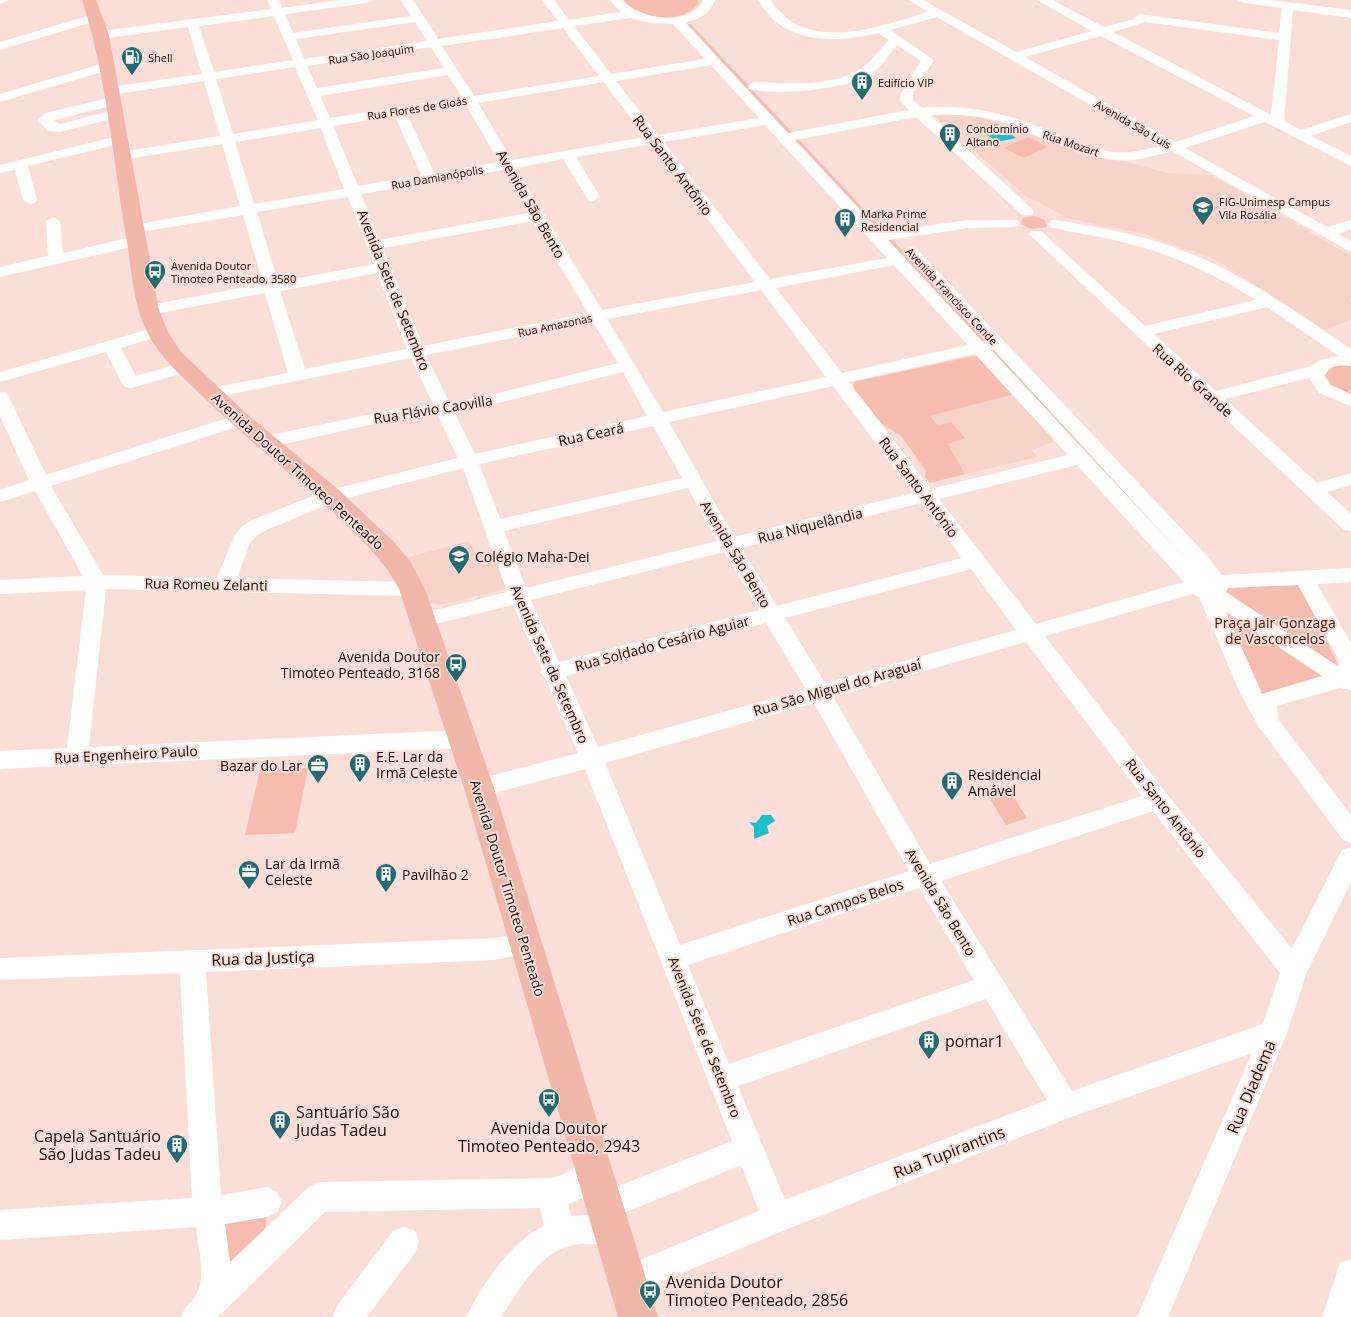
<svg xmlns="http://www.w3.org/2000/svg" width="1351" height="1317" font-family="'Open Sans',sans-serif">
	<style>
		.built { fill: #f7d2c8 }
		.green { fill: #f6bdaf }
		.water { fill: #1cbfcb }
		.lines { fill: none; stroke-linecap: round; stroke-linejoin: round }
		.minor { fill: #fff; fill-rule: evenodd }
		.major { fill: #f1b8aa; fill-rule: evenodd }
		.labels { text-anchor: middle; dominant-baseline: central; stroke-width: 4; stroke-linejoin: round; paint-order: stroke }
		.far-street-label { font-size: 11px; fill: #160d0a; stroke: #fbded7 }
		.far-poi-label { font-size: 11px; fill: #160d0a; stroke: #fbded7; text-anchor: start }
		.street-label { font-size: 14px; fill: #160d0a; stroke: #fbded7 }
		.poi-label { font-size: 14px; fill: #160d0a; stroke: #fbded7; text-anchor: start }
		.park-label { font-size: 14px; fill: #4f1406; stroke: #fbded7 }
		.near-street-label { font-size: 16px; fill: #160d0a; stroke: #fbded7 }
		.near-poi-label { font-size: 16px; fill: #160d0a; stroke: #fbded7; text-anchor: start }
	</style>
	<rect width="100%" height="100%" fill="#fbded7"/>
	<path class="built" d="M952,113H973L1023,133L1167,173L1211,175L1351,256V299L1349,300L1351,302V320L1325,330L1214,259L1141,233L1070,219L1026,196L934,116Z
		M1015,394L1051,435L1053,442L1032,450L1037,457L965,474L948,444L952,442L930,416Z
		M469,541L477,557L494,554L509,588L441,605L428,603L405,558Z"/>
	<path class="green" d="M623,0H698V4C686,20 652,22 635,12C631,9 627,3 623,0Z
		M691,24L1197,566H1186L683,25Z
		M1028,137L1048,147L1024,158L1004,148Z
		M1034,216L1045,220L1047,227L1031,229L1021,224L1023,218Z
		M973,356H980L1015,394L930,416L938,425L951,422L965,438L948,444L965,474L930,483L925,477L926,471L901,436L882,424L853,388L854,382Z
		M1351,363V399L1325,386L1323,368Z
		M1300,584L1338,665L1320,682L1260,697L1212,596L1222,586Z
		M308,768L295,833L245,835L260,769Z
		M1006,785L1027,818L1006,825L985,791Z
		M257,1212L266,1217L265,1229L232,1274L223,1221Z"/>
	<path class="water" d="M997,124L1016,138L997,142L978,128Z
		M762,815H771L775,821L767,826L769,833L754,839V827L749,822L756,823Z"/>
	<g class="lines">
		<path class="minor" d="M0,0H8L0,4Z
			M267,0H279L282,8L341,0H373L367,3L285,14L293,33L411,16L401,0H413L438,39L558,21L542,0H554L569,20L621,12L610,0H622C639,19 691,28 703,0H715C709,14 700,20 685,22L788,133L909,110L900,101L901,93L921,61L897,45C889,55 881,67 871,74C845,90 779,96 749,89L748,86L754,82C788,83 831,88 862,68C872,61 880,49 889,40L878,33C846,41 804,44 776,22C769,16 763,7 758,0H770C779,11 788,22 802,27C841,42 891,23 928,12L909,0H923L1016,52L1092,31L1037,0H1052L1104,27L1135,19L1136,16L1140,14L1279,33L1282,8L1244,3L1238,0H1271L1351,10V18L1293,10L1284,121L1301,130L1351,114V122L1311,136L1351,156V166L1265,122L1185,148L1327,227L1351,220V229L1338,234L1351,241V252L1172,151C1154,156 1134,162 1115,160C1074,157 1037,133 999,121C976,115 954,114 930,115L1032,209L1034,212L1032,215H1022L916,117L795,140L881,232L968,220H1018L1020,223L1018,226L1013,227L968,228L888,240L983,342L986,341L903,251L911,246L916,248L1209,558L1222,575L1351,568V582L1317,584L1351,643V690L1339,688L1277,706L1278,719L1351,815V843L1343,840L1259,727L1241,695L1199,597L1193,594L1045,636L1166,793L1292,949L1342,850L1351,847V882L1307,972L1287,1033L1168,1317H1137L1252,1053L1066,1119L780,1232L627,1296L616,1292L612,1281L616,1270L759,1211L741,1165L614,1217L623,1220L627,1231L623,1242C608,1248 596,1243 581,1244C541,1247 521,1288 501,1317H467C479,1287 514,1239 544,1226L540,1208L325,1212L218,1317H181C185,1305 192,1303 196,1295C207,1275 198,1248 196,1227L0,1240V1210L192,1198L180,973L0,980V958L494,938L525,933L534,936L538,944L534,952L494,960L206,972L221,1195L267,1187L277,1192L282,1202L277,1212L267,1217L225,1224L230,1262L309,1187L319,1182L551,1178C575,1173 574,1164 593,1156L603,1160L607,1170C600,1188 586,1198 568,1204L571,1216L593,1215L589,1206L594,1196L732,1141L585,769L479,797L471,795L467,788L471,781L479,779L578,753L545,678L540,672L542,670L513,605L423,627L416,625L413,620L416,615L507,592L463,468L336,501L266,530L255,537L250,543L237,578L412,582L419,584L422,589L419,594L412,596L106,589L89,747L463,730L471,733L474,739L471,745L463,748L0,769V751L67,748L86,590L0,594V580L83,576L35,491L0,502V490L29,480L0,416V392L6,393L9,397L46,475L234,416H246L249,420L246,424L51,486L103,575L217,578L234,537L241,527L252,520L323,492L458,458L437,414L396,419L266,448L260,446L257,442L260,438L266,436L396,409L433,404L411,358L212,398L206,397L203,393L206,389L288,373L265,293L149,315L141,310L149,305L263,284L243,215L134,233L127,229L134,225L240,206L222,144L120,160L113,156L120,152L220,136L204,81L110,95L104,91L110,87L202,74L188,27L101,39L95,35L101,31L271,9ZM274,16L293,60L214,72L199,26ZM937,17L1162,146C1146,149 1130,154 1113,152C1090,149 1066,138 1045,129C1004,113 966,104 922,108L913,100V93L934,60L890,30ZM630,18L652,23L673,24L705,59L611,74L574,26ZM415,22L427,41L304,59L296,39ZM1145,22L1279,40L1271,115L1113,32ZM563,28L599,76L474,96L442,46ZM1101,36L1254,116L1175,142L1025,57ZM431,47L444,68L317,88L307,66ZM711,65L759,118L658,135L616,81ZM295,67L318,120L233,134L216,79ZM448,75L462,97L330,118L320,96ZM604,82L645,137L512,160L478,103ZM466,105L499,162L434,173L407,114ZM395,116L421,175L358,186L333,126ZM765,125L887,258L770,279L664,142ZM321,128L344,189L254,204L235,142ZM651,144L755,282L602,310L516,168L563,159L588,200L593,201L600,197L576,157ZM503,170L528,213L379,240L361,194ZM348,197L374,264L278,282L257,212ZM533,221L588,313L423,346L383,248ZM894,265L968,345L842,373L776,288ZM377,273L407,349L305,369L280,291ZM761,290L826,377L663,412L607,319ZM593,322L618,363L478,398L449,402L426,355ZM991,350H994L1196,570ZM975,354L1068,455L931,489L849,382ZM623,372L647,416L475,454L454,412L478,408ZM833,386L913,493L734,537L669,422ZM653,426L682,478L500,519L479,464ZM1077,465L1184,582L1036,624L939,499ZM688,488L717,541L526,588L504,531ZM921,503L962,558L777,606L741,548ZM724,552L759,610L559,662L531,600ZM971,569L1016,630L825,683L785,618ZM1298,585L1339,660V667L1226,592L1228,588ZM1226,612L1322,676L1262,694ZM766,623L806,689L598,747L566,676ZM1026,642L1142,796L930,864L833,697ZM814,703L909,871L680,945L605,763ZM1153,811L1280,973L1263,1024L1072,1091L941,881ZM919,888L974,980L729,1064L688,965ZM986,999L1047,1100L785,1200L738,1086Z
			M95,14L99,16V20L0,50V42Z
			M108,62L112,63L114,66L112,69L0,102V94Z
			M112,97L119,101L117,104L53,121L60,124L114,110L119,111L121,114L119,117L60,132L48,131L37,120L46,113Z
			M118,136L125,140L123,143L28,166L37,200L35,203L30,204L23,200L15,170L0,173V165Z
			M53,217L60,221L63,253L136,236L144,241L136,246L0,277V267L48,256L46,221Z
			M1055,220C1108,228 1163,239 1212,263C1261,286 1306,319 1351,349V366C1340,365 1329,364 1325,376L1331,385L1351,394V406L1319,393L1309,378L1225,399L1317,483L1351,473V485L1327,492L1351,514V531L1344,530L1029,234L1031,231H1041L1145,326L1256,300C1213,273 1167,252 1118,241C1095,235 1072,233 1050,227L1048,224L1050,221ZM1267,307L1339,356L1319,360L1312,366L1216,391L1154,334Z
			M157,327L165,332L163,335L121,348L136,376L185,362L191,363L193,367L191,371L131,388L125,387L122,383L106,352L0,382V372Z
			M404,1227L415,1231L419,1242L415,1253L367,1317H333L337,1306L393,1231Z
			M1351,1259V1317H1322L1340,1263Z"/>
		<path class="major" d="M82,0H96L109,35L159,310L168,332L181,352L248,415L339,490L394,542L410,561L425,589L494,788L658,1317H618L464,788L399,589C385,561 363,542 341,520C295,476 244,437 198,392C179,374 159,356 147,332C134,307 132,275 128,248C113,165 108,80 82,0Z"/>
	</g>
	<defs>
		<g id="fuel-pin" transform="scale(1.125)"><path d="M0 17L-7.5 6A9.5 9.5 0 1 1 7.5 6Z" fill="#206c72" stroke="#fbded7"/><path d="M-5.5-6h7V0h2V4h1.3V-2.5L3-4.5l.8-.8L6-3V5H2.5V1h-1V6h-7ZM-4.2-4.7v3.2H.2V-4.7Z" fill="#fff"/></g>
		<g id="building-pin" transform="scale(1.125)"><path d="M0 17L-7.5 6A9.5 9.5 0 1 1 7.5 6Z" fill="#206c72" stroke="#fbded7"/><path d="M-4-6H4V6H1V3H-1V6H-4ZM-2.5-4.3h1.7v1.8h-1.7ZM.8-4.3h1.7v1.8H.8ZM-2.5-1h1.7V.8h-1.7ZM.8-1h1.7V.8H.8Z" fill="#fff"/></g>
		<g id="university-pin" transform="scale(1.125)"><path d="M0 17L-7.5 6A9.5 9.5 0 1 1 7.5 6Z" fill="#206c72" stroke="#fbded7"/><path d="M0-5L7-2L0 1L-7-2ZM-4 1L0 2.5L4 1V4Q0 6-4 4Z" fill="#fff"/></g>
		<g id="bus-pin" transform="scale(1.125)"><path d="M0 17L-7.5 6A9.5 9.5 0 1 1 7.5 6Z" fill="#206c72" stroke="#fbded7"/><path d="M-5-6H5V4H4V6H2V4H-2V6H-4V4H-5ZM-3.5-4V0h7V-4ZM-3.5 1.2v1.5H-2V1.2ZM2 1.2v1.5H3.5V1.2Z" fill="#fff"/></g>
		<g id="school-pin" transform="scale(1.125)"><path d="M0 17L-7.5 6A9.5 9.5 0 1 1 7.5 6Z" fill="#206c72" stroke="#fbded7"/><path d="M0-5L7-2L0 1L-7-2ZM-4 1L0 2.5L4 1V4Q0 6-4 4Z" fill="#fff"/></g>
		<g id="office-pin" transform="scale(1.125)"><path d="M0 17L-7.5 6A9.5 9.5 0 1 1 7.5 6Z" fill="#206c72" stroke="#fbded7"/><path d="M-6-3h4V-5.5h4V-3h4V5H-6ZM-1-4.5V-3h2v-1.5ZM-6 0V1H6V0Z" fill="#fff"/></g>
	</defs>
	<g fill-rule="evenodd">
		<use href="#fuel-pin" x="132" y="57"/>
		<use href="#building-pin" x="862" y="82"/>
		<use href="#building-pin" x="950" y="134"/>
		<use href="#university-pin" x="1203" y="207"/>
		<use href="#building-pin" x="845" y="219"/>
		<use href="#bus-pin" x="155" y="271"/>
		<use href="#school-pin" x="459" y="556"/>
		<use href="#bus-pin" x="456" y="664"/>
		<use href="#building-pin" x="360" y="764"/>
		<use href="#office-pin" x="318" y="765"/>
		<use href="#building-pin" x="952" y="782"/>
		<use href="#office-pin" x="249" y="871"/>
		<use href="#building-pin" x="386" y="874"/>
		<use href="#building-pin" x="929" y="1041"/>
		<use href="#bus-pin" x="549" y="1099"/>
		<use href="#building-pin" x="280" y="1121"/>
		<use href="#building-pin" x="177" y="1145"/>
		<use href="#bus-pin" x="650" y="1291"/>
	</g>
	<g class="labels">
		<g class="far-street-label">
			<text transform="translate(371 54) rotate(-8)">Rua São Joaquim</text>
			<text transform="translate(417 108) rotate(-9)">Rua Flores de Gioás</text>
			<text transform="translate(1133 124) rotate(30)">Avenida São Luís</text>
			<text transform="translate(1071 143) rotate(19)">Rua Mozart</text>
			<text transform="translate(437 177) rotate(-10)">Rua Damianópolis</text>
			<text transform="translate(952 296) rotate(47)">Avenida Francisco Conde</text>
			<text transform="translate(555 325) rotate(-12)">Rua Amazonas</text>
		</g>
		<g class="far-poi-label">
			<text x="148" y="57">Shell</text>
			<text x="878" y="82">Edifício VIP</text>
			<text x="966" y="128">Condomínio<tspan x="966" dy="13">Altano</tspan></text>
			<text x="1219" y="201">FIG-Unimesp Campus<tspan x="1219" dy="13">Vila Rosália</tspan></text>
			<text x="861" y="213">Marka Prime<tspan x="861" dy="13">Residencial</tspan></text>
			<text x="171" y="265">Avenida Doutor<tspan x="171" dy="13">Timoteo Penteado, 3580</tspan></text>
		</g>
		<g class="street-label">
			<text transform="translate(673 165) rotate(53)">Rua Santo Antônio</text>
			<text transform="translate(531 204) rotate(60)">Avenida São Bento</text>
			<text transform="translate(394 290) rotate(68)">Avenida Sete de Setembro</text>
			<text transform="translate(1193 380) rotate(42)">Rua Rio Grande</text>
			<text transform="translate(433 409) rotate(-9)">Rua Flávio Caovilla</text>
			<text transform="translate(591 434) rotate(-12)">Rua Ceará</text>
			<text transform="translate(298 471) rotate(42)">Avenida Doutor Timoteo Penteado</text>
			<text transform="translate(919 487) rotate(53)">Rua Santo Antônio</text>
			<text transform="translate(810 525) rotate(-14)">Rua Niquelândia</text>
			<text transform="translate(736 554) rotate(59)">Avenida São Bento</text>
			<text transform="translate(206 584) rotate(1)">Rua Romeu Zelanti</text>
			<text transform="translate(662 643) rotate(-15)">Rua Soldado Cesário Aguiar</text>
			<text transform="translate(550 664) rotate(66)">Avenida Sete de Setembro</text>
			<text transform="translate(837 687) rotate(-16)">Rua São Miguel do Araguaí</text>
			<text transform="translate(126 754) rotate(-3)">Rua Engenheiro Paulo</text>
			<text transform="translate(1166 808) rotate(52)">Rua Santo Antônio</text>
			<text transform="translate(508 888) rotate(73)">Avenida Doutor Timoteo Penteado</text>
			<text transform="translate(845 902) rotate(-18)">Rua Campos Belos</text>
			<text transform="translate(941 902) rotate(59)">Avenida São Bento</text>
			<text transform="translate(705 1037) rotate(68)">Avenida Sete de Setembro</text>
		</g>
		<g class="poi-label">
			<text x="475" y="556">Colégio Maha-Dei</text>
			<text x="440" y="656" text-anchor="end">Avenida Doutor<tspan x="440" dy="16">Timoteo Penteado, 3168</tspan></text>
			<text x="376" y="756">E.E. Lar da<tspan x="376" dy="16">Irmã Celeste</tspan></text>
			<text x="302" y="765" text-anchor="end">Bazar do Lar</text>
			<text x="968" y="774">Residencial<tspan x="968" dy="16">Amável</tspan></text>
			<text x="265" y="863">Lar da Irmã<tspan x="265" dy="16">Celeste</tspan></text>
			<text x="402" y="874">Pavilhão 2</text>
		</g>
		<g class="park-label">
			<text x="1275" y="622">Praça Jair Gonzaga<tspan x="1275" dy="16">de Vasconcelos</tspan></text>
		</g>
		<g class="near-street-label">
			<text transform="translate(263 958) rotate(-2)">Rua da Justiça</text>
			<text transform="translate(1251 1087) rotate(-67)">Rua Diadema</text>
			<text transform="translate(949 1152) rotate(-21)">Rua Tupirantins</text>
		</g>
		<g class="near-poi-label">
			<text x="945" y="1041">pomar1</text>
			<text x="296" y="1112">Santuário São<tspan x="296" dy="18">Judas Tadeu</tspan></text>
			<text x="549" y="1128" text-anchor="middle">Avenida Doutor<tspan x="549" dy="18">Timoteo Penteado, 2943</tspan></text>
			<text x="161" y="1136" text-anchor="end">Capela Santuário<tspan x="161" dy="18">São Judas Tadeu</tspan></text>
			<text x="666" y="1282">Avenida Doutor<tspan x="666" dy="18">Timoteo Penteado, 2856</tspan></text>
		</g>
	</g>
</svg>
